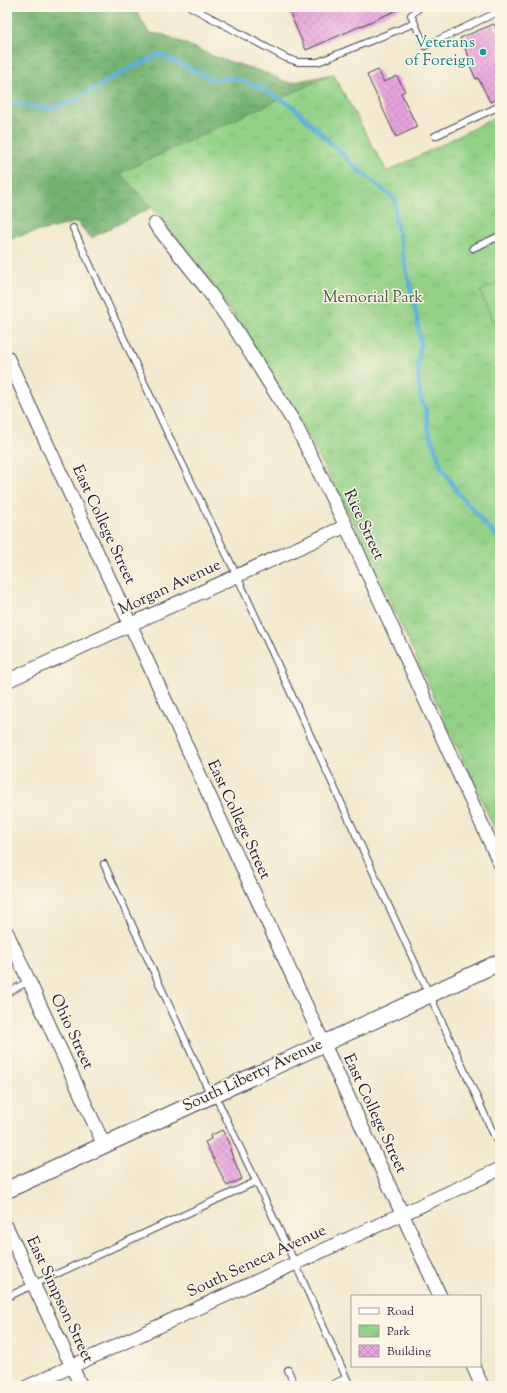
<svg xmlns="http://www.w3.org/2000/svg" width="507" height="1393" font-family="'Sorts Mill Goudy',serif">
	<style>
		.forest { fill: url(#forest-crowns); stroke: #4c6a57 }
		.park { fill: url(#park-tufts); stroke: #5a7a60 }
		.garden { fill: #93d186; stroke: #5a7a60 }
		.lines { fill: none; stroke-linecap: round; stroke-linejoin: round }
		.stream { stroke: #5bb1d8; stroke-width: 4.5 }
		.building { fill: url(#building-cross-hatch) }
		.service-casing { stroke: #414051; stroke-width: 8 }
		.minor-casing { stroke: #414051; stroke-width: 15 }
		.tertiary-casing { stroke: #414051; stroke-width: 18 }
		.service { stroke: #fff; stroke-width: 6 }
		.minor { stroke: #fff; stroke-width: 13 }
		.tertiary { stroke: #fff; stroke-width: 16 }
		.culture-dot { fill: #0f9aa8; stroke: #fcf5e5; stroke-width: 1.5 }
		.labels { text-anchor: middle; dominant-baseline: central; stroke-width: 3; stroke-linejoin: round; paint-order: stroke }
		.culture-label { font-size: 16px; fill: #0d838f; stroke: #fcf5e5; text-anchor: end }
		.park-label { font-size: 16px; fill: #445752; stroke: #fcf5e5 }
		.street-label { font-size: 16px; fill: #22223b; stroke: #fcf5e5 }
	</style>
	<defs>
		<pattern id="forest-crowns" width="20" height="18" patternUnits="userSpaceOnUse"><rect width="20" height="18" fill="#76b373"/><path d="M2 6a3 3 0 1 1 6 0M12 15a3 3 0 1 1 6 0" fill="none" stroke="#609160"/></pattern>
		<pattern id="park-tufts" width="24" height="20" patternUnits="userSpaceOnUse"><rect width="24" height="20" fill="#93d186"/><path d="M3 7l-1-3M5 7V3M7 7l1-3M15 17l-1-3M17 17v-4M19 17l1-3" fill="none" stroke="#7eb375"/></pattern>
		<pattern id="building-cross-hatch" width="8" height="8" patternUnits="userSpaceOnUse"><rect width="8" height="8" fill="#e7a3dc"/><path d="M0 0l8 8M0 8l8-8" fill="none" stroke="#c68cbe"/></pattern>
	</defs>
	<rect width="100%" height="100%" fill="#fcf5e5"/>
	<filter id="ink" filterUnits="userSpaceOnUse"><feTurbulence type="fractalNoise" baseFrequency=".025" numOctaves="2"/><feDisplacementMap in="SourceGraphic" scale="8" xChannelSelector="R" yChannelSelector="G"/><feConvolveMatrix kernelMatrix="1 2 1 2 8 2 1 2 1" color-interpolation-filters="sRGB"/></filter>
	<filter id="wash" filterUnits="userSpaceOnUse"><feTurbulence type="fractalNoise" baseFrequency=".012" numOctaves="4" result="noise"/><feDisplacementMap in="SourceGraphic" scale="16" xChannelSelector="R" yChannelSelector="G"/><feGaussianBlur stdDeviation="0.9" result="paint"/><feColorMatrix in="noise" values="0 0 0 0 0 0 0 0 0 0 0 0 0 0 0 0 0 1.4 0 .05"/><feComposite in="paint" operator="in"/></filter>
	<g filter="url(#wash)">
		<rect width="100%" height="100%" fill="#f2e9ce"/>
		<path class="forest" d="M7,7H134L149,33L165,35L216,57L266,73L289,83L333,74L386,172L170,198L91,238L77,222L7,239Z"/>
		<path class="park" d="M333,74L387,172L500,115V840L355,525L291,404L204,272L159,215L120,173Z"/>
		<path class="garden" d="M500,282V338L480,291Z"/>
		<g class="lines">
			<path class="stream" d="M7,102L51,109L73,101L123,72L160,54L213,80L231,77L259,87L292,106L360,171L396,200L395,218L416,312L421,346L417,364L420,396L426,411L428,429L442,468L458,493L500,540"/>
		</g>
		<g id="blocks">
			<path class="building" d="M287,7H404L306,50Z
				M494,24L500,37V97L490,102L478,78L476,79L470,66L473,65L460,38Z
				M378,70L384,82L397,76L405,91L401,93L417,127L396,137L367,75Z
				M222,1130L229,1141L231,1148L230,1150L242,1179L227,1186L205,1142L211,1139L210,1136Z"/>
		</g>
	</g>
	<g filter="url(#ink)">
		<use href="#blocks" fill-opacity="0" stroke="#414051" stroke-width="1"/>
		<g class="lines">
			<g class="service-casing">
				<path id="service" d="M191,7L286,58L298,62H318L415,23
					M420,7L411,15L425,46L500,11
					M435,136L500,106
					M73,228L166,430L237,576L500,1148
					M473,248L500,236
					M104,864L211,1096
					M494,965L500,979
					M7,993L29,981
					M215,1095L295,1263L350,1386
					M7,1297L255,1182
					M288,1370L295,1386
					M329,1386L346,1378"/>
			</g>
			<g class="minor-casing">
				<path id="minor" d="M155,224L207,289L234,327L295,424L346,526L500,864
					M7,357L440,1296
					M7,681L346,526
					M7,933L104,1145
					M7,1228L81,1386
					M473,1366L482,1386
					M29,1386L500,1169"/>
			</g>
			<g class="tertiary-casing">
				<path id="tertiary" d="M7,1190L500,962"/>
			</g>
			<use href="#service" class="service"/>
			<use href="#minor" class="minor"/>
			<use href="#tertiary" class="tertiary"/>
		</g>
	</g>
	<circle class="culture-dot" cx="483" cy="52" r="4"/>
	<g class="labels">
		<g class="culture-label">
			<text x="475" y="43">Veterans<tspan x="475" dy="18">of Foreign</tspan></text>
		</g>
		<g class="park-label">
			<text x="373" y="298">Memorial Park</text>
		</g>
		<g class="street-label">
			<text transform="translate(103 525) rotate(65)">East College Street</text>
			<text transform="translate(363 525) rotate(65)">Rice Street</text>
			<text transform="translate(170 588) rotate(-25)">Morgan Avenue</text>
			<text transform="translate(238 820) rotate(65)">East College Street</text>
			<text transform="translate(71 1032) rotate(65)">Ohio Street</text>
			<text transform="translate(253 1076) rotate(-25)">South Liberty Avenue</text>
			<text transform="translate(374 1114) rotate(65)">East College Street</text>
			<text transform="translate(257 1262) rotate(-25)">South Seneca Avenue</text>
			<text transform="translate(59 1300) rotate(65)">East Simpson Street</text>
		</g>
	</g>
	<rect width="507" height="1393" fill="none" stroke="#fcf5e5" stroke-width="24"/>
	<rect x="351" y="1295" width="130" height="72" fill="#fcf5e5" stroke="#a5a1a1"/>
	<rect x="359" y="1308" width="20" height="6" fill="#ffffff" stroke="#a5a1a1"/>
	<text x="387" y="1315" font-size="12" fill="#22223b">Road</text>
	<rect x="359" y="1325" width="20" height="12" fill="url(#park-tufts)" stroke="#a5a1a1"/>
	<text x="387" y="1335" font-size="12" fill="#22223b">Park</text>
	<rect x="359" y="1345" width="20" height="12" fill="url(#building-cross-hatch)" stroke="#a5a1a1"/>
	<text x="387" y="1355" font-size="12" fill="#22223b">Building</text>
</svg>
